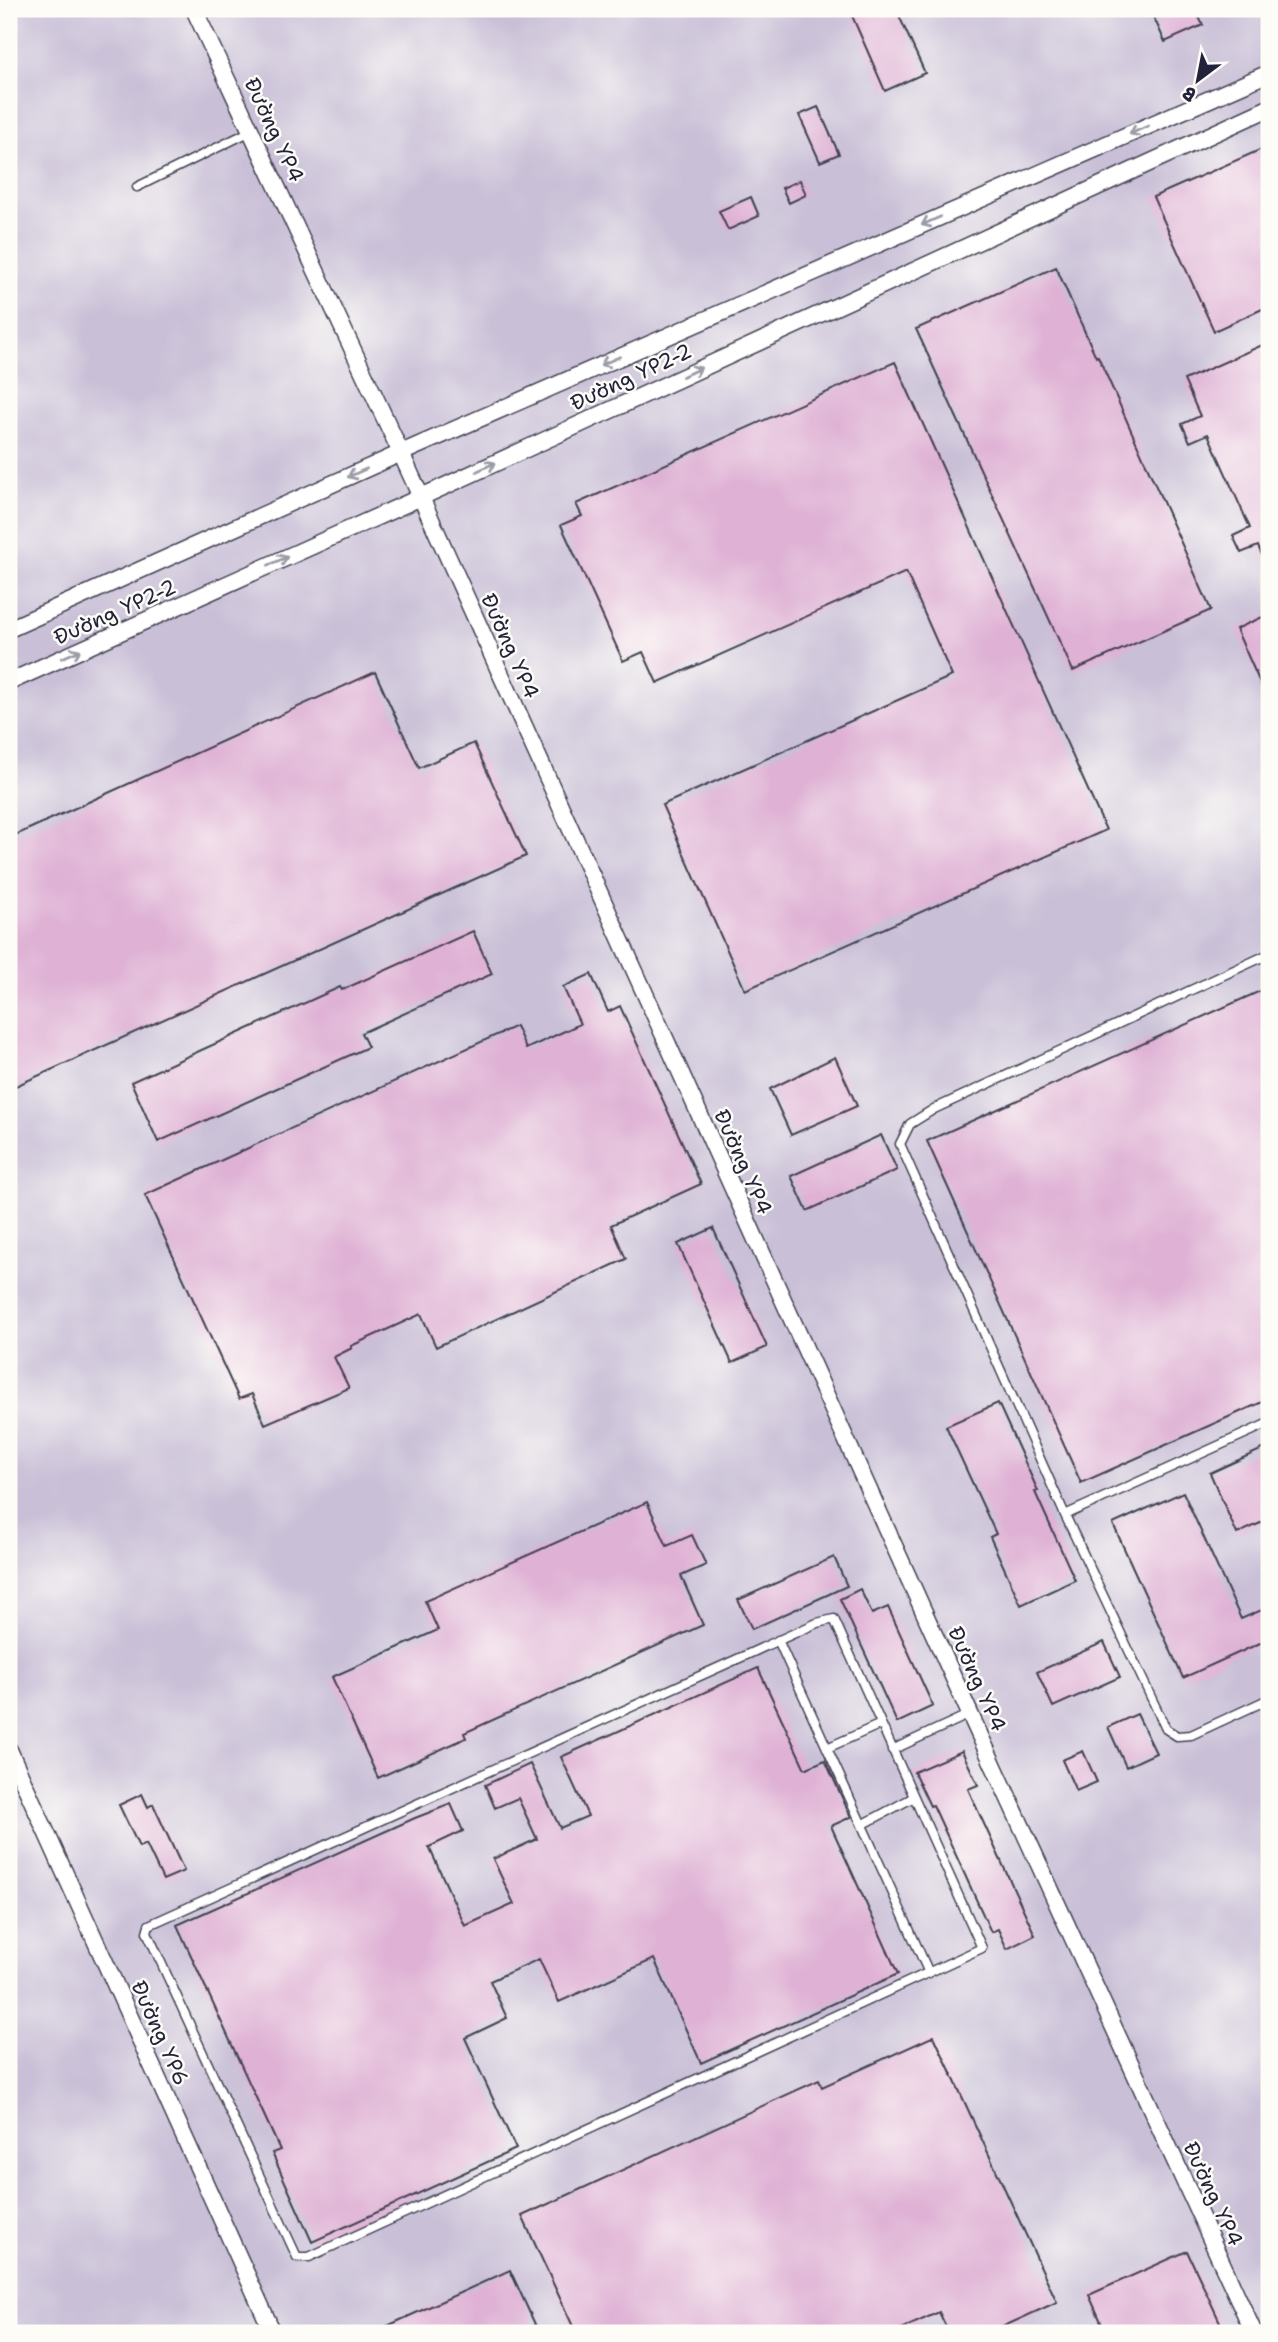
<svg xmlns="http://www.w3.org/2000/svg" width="1278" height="2342" font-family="'Shantell Sans',sans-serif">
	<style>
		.industrial { fill: #c9bfd7 }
		.building { fill: #dfb2d5 }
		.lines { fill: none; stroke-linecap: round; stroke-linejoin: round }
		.lane-casing { stroke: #414051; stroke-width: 11 }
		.street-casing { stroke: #414051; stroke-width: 19 }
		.lane { stroke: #fff; stroke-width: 8 }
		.street { stroke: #fff; stroke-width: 16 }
		.oneway { stroke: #9c9ca7 }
		.labels { text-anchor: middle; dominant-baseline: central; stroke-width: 5; stroke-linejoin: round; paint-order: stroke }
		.street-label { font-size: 21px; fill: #22223b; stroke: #fdfcf7 }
	</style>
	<rect width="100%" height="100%" fill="#fdfcf7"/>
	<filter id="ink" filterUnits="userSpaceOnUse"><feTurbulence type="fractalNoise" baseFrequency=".0143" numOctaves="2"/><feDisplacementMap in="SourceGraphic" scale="14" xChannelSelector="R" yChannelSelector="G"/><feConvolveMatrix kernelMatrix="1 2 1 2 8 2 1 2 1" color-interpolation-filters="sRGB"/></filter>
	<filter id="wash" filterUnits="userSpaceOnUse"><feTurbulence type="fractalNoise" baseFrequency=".00686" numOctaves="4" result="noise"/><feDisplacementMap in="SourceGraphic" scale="28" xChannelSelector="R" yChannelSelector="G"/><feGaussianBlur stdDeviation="1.57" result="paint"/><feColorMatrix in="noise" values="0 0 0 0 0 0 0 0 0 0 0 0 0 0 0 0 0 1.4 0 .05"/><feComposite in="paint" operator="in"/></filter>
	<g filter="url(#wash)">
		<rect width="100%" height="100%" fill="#efe8ce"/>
		<path class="industrial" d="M9,9H1269V2333H9Z"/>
		<g id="blocks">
			<path class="building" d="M849,9H896L925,73L885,91Z
				M1150,9H1195L1203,25L1165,42Z
				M818,107L839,154L820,162L799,115Z
				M1264,148L1269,160V306L1214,331L1153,197Z
				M800,180L806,195L789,203L782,188Z
				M751,197L759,216L728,230L719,211Z
				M1056,267L1096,357L1098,356L1211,610L1073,671L916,329Z
				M1269,342V571L1258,546L1241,553L1233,536L1250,528L1208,434L1190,442L1182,424L1200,416L1184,380Z
				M895,362L1106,830L745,990L662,805L952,676L906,572L657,683L643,652L623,661L561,525L582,516L576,504Z
				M1269,614V703L1236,629Z
				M375,672L419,768L474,743L526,856L9,1089V838Z
				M473,931L492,974L361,1033L368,1047L158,1142L131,1082L340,987L342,990Z
				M591,974L608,1012L620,1006L701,1184L611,1225L626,1259L436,1347L421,1314L351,1346L352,1348L334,1357L349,1388L265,1424L252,1394L239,1399L145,1195L516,1026L526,1049L580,1024L563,987Z
				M1269,987V1399L1081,1483L927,1141Z
				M835,1057L857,1106L791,1135L770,1089Z
				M881,1135L897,1170L807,1211L791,1176Z
				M713,1228L767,1347L732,1363L678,1244Z
				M998,1403L1038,1491L1035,1492L1075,1580L1021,1605L990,1537L996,1534L946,1426Z
				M1269,1446V1519L1237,1534L1210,1473Z
				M1183,1492L1241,1619L1264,1609L1269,1621V1639L1183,1678L1113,1524Z
				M647,1502L667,1546L692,1535L706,1565L681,1576L703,1625L464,1733L466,1738L378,1778L332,1677L438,1630L425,1601Z
				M834,1557L847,1586L752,1629L738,1600Z
				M860,1589L872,1614L888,1607L933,1706L897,1723L840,1599Z
				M1104,1642L1120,1677L1053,1707L1037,1672Z
				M758,1668L805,1769L825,1760L851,1817L831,1826L898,1974L701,2063L654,1959L559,2002L539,1959L490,1981L507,2018L465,2038L516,2149L312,2242L272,2153L280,2150L177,1925L415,1818L451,1804L463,1831L429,1847L465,1926L514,1904L493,1859L537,1839L518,1798L495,1808L485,1785L530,1764L560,1828L588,1816L561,1757Z
				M1137,1714L1156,1753L1126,1767L1108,1727Z
				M962,1751L978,1785L968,1789L1035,1935L1007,1949L998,1929L991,1932L933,1805L930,1806L914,1772Z
				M1083,1751L1097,1782L1076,1791L1062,1760Z
				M142,1794L148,1807L153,1804L184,1871L163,1880L146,1844L139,1847L119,1805Z
				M934,2036L1057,2302L989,2333H949L939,2312L893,2333H576L522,2216L819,2080L822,2087Z
				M1187,2251L1225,2333H1106L1089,2295Z
				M510,2270L539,2333H372Z"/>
		</g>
	</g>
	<g filter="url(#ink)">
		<use href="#blocks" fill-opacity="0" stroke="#414051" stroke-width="2"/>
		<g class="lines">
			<g class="lane-casing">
				<path id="lane" d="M137,187L251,131
					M1269,954L934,1109L910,1124L900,1144L1065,1515L1166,1729L1177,1736L1191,1735L1269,1699
					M1065,1515L1269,1423
					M834,1619L982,1948L309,2257H297L147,1932L149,1925L817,1623Z
					M778,1640L929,1973
					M827,1748L881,1724
					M892,1750L970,1714
					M862,1825L914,1797"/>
			</g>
			<g class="street-casing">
				<path id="street" d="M194,9L401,453L970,1714L1254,2333
					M9,629L401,453L1269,73
					M9,682L419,498L1269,108
					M9,1750L273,2333"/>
			</g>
			<use href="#lane" class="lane"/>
			<use href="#street" class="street"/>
		</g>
		<defs><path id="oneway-shaft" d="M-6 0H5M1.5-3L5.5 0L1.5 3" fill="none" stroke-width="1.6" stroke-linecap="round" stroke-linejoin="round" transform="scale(1.75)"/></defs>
		<g class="oneway">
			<use href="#oneway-shaft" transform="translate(1139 130) rotate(156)"/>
			<use href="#oneway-shaft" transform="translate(931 221) rotate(156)"/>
			<use href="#oneway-shaft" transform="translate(610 361) rotate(156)"/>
			<use href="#oneway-shaft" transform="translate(692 372) rotate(-25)"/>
			<use href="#oneway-shaft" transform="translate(486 467) rotate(-25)"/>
			<use href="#oneway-shaft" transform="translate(357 473) rotate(156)"/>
			<use href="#oneway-shaft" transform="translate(278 561) rotate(-24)"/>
			<use href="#oneway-shaft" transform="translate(71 654) rotate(-24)"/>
		</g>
	</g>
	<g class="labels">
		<g class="street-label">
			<text transform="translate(274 130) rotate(65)">Đường YP4</text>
			<text transform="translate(631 377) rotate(-25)">Đường YP2-2</text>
			<text transform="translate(115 612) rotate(-24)">Đường YP2-2</text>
			<text transform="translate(510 646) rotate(66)">Đường YP4</text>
			<text transform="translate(743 1162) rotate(66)">Đường YP4</text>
			<text transform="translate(977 1679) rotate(66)">Đường YP4</text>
			<text transform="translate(160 2033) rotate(66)">Đường YP6</text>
			<text transform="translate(1213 2194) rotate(65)">Đường YP4</text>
		</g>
	</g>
	<rect width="1278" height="2342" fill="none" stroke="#fdfcf7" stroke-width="35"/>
	<g transform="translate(1198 80) rotate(212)" stroke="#fdfcf7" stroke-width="5" paint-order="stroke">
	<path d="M0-5L12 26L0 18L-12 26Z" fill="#22223b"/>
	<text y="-10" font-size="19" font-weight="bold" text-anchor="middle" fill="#22223b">B</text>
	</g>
</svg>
